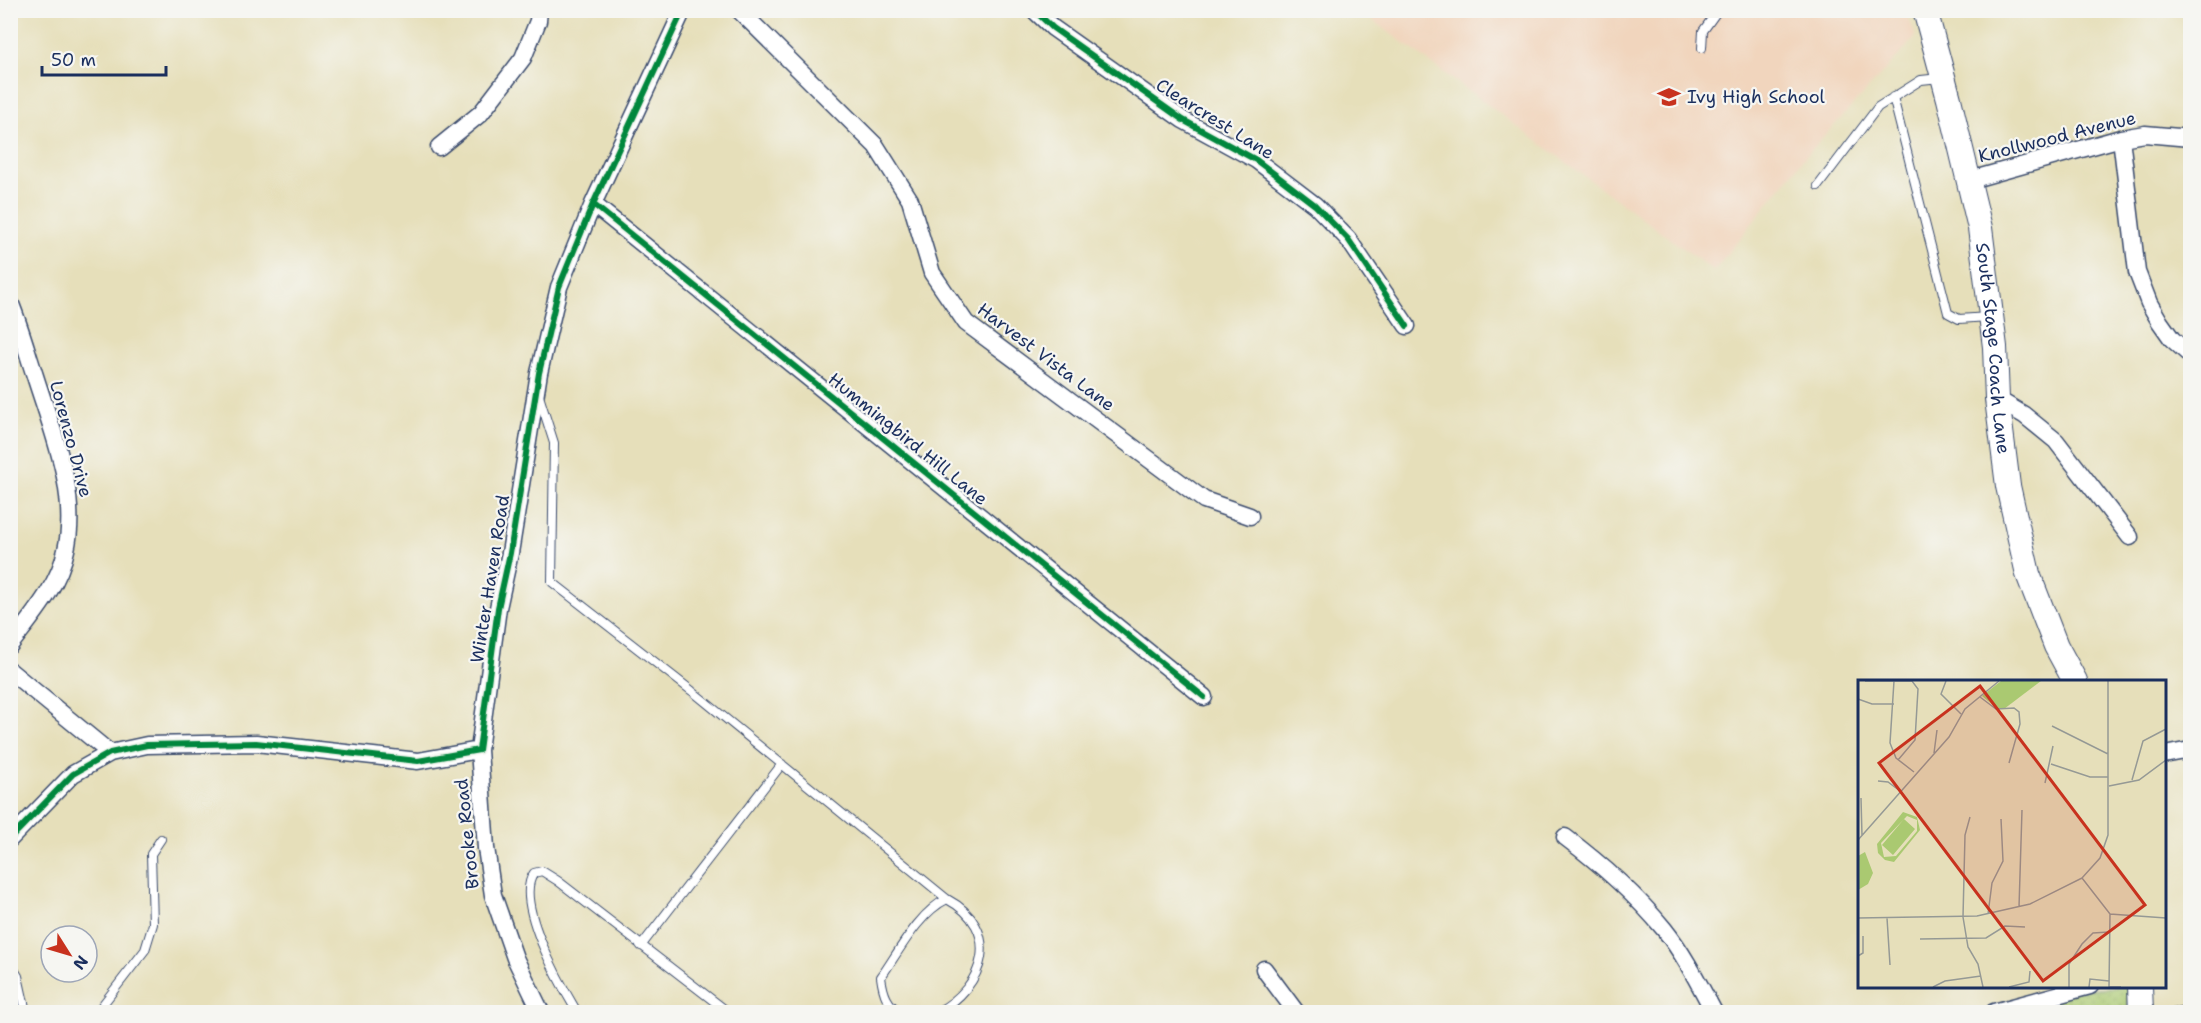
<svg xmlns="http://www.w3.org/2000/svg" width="2201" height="1023" font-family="'Shantell Sans',sans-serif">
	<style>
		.built { fill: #f1d5bd }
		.park { fill: url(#park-dots); stroke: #627c68; stroke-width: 1.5 }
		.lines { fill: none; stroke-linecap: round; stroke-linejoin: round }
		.lane-casing { stroke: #39496c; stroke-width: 10 }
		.street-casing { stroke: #39496c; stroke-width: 19 }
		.secondary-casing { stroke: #39496c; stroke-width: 26 }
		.lane { stroke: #fff; stroke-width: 8 }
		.street { stroke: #fff; stroke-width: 16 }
		.secondary { stroke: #fff; stroke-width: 24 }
		.cycleway-casing { stroke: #f6f6f2; stroke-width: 10 }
		.cycleway { stroke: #00873e; stroke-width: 6 }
		.labels { text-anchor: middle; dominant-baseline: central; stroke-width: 4.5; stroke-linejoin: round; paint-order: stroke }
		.poi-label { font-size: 18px; fill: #1b2f5e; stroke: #f6f6f2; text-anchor: start }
		.street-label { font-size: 18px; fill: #1b2f5e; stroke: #f6f6f2 }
		.inset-road { fill: none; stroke: #959995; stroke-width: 1.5 }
		.view { fill: #c8321e; fill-opacity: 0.15; stroke: #c8321e; stroke-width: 3 }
		.inset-edge { fill: none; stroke: #1b2f5e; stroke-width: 3 }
	</style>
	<defs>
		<pattern id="park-dots" width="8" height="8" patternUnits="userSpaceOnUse" patternTransform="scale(1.5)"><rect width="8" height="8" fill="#aac971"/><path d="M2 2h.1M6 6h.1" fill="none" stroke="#8aa460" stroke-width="1.8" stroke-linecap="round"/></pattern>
	</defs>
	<rect width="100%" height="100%" fill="#f6f6f2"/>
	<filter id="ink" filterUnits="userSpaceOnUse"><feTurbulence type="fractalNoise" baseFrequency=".0167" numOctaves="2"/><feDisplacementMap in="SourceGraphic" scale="12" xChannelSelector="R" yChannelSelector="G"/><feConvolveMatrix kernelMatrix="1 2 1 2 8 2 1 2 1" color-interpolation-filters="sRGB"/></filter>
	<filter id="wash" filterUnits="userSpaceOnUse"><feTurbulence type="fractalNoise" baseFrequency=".008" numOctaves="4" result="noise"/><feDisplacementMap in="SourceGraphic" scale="24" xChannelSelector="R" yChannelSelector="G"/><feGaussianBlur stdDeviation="1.35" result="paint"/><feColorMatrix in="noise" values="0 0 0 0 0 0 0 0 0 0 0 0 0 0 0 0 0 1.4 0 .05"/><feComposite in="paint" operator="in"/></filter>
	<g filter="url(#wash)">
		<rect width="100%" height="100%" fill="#e6dfba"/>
		<path class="built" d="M1906,10L1916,37L1804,158L1714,271L1360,11Z"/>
		<path class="park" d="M2128,986V1012H1990L2062,991Z"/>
	</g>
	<g filter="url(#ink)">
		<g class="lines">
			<g class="lane-casing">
				<path id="lane" d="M1702,48L1703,31L1718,10
					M1893,97L1948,313L1959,319L1988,317
					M1818,186L1878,107L1921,80L1940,78
					M539,396L554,443L552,582L692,691L947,899
					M641,946L782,764
					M10,963L18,976L26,1012
					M97,1012L145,950L153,924L151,854L161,839
					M577,1012C561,985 513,901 534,873L542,871L558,881L728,1012
					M902,1012C887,1007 883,992 881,977C898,953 919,912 947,899C1003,929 985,987 937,1012
					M2176,1012L2190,1009"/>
			</g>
			<g class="street-casing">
				<path id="street" d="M739,10L876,146L910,200L932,273L966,323L1204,500L1250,516
					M1034,10L1053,28L1183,120L1256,160L1315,205L1348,239L1407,326
					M2121,138L2137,272L2149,303L2160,322L2172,339L2190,355
					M439,147L481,113L523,58L538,21L539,10
					M1970,180L2121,138L2145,134L2190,138
					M593,204L1204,697
					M10,302C20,326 27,352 35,376C52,430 79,494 66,550C59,586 31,617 10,645
					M1997,399L2024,415L2056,441L2130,537
					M10,671L110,753
					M479,750L486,848L493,895L515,958L541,1012
					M2164,755L2190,750
					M1565,837C1601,864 1635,894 1664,929C1684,954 1699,984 1714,1012
					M10,839L73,774L110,753L147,745L256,743L418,761L479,750L498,608L510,553L539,373L559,287L593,204L683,10
					M1264,969L1296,1012
					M1994,1012L2090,986"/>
			</g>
			<g class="secondary-casing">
				<g id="secondary">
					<path id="s1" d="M1925,10L1949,99L1980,228L1995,347L1997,399L2008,486L2028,574L2056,646L2075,681"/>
					<path d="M2140,986L2141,1012"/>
				</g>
			</g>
			<use href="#lane" class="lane"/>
			<use href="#street" class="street"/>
			<use href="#secondary" class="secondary"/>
			<g class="cycleway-casing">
				<path id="cycleway" d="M1034,10L1053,28L1183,120L1256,160L1315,205L1348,239L1407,326
					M593,204L1204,697
					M10,839L73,774L110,753L147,745L256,743L418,761L479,750L498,608L510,553L539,373L559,287L593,204L683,10"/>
			</g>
			<use href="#cycleway" class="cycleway"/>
		</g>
	</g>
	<defs>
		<g id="school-bare" transform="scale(1.8)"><path d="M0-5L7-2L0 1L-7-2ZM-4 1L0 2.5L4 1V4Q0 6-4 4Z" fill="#c8321e" stroke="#f6f6f2" stroke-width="2.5" paint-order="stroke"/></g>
	</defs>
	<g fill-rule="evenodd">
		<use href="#school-bare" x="1669" y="97"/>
	</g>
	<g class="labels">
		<g class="poi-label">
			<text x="1687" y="97">Ivy High School</text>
		</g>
		<g class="street-label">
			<text transform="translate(1215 119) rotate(32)">Clearcrest Lane</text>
			<text transform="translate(2057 137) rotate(-14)">Knollwood Avenue</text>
			<text stroke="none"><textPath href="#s1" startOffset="346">South Stage Coach Lane</textPath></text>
			<text transform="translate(1046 357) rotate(37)">Harvest Vista Lane</text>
			<text transform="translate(71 439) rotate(75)">Lorenzo Drive</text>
			<text transform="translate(908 439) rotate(39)">Hummingbird Hill Lane</text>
			<text transform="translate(490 579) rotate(-81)">Winter Haven Road</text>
			<text transform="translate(467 834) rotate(-96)">Brooke Road</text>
		</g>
	</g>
	<g transform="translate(1858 680)">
		<rect width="308" height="308" fill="#e6dfba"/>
		<path d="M45,132L59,137L62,150L36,182L27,180L20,173L19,164ZM49,136L59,140V151L38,176L26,177L23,163ZM46,139L57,149L35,175L24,165ZM7,172L15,193L10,204L0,210V176Z" fill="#aac971" fill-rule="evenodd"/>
		<path d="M143,1H183L146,29H140L124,16Z" fill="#aac971"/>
		<path class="inset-road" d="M7,1H54L60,9L57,60L40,80M36,1L32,63L38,78L56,92M88,1L83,14L103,34M122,17L138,29L156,28L161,32L162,44L151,83M0,19L14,24H36M194,46L250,74M76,73L79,50M193,84L232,97H250M274,100L285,61L308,49M20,101L30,102L42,111M187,103L195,66M251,106L281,100L308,80M3,118L4,156M112,137L107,155L105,237L110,267L120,284L125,307M0,160L91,57L107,29L141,1M224,198L242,178L250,155V1M161,227L164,130M130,234L134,203L145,181L143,139M252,234L251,307H263M0,238L119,236L172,224L224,198L252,234L308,238M29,238L32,285M62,259L128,258L147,246L167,247M0,276L5,273V256M75,307L87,301L123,296M151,307L171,302L172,291M211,307V284L224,264L235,253L251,252M231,307L232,299L251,301"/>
		<path class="view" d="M122,6L287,225L185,301L21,83Z"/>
		<rect width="308" height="308" class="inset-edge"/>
	</g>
	<rect width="2201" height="1023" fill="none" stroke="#f6f6f2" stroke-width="36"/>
	<g transform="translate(69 954) rotate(127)"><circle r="28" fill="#f6f6f2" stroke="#9ea6b7" stroke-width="1.5"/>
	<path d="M0-4.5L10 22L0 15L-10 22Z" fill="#c8321e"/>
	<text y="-9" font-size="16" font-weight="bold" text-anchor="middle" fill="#1b2f5e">N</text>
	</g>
	<path d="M42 66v9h124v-9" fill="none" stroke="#1b2f5e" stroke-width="3"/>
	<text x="51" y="66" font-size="18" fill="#1b2f5e" stroke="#f6f6f2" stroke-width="4.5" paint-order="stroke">50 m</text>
</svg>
